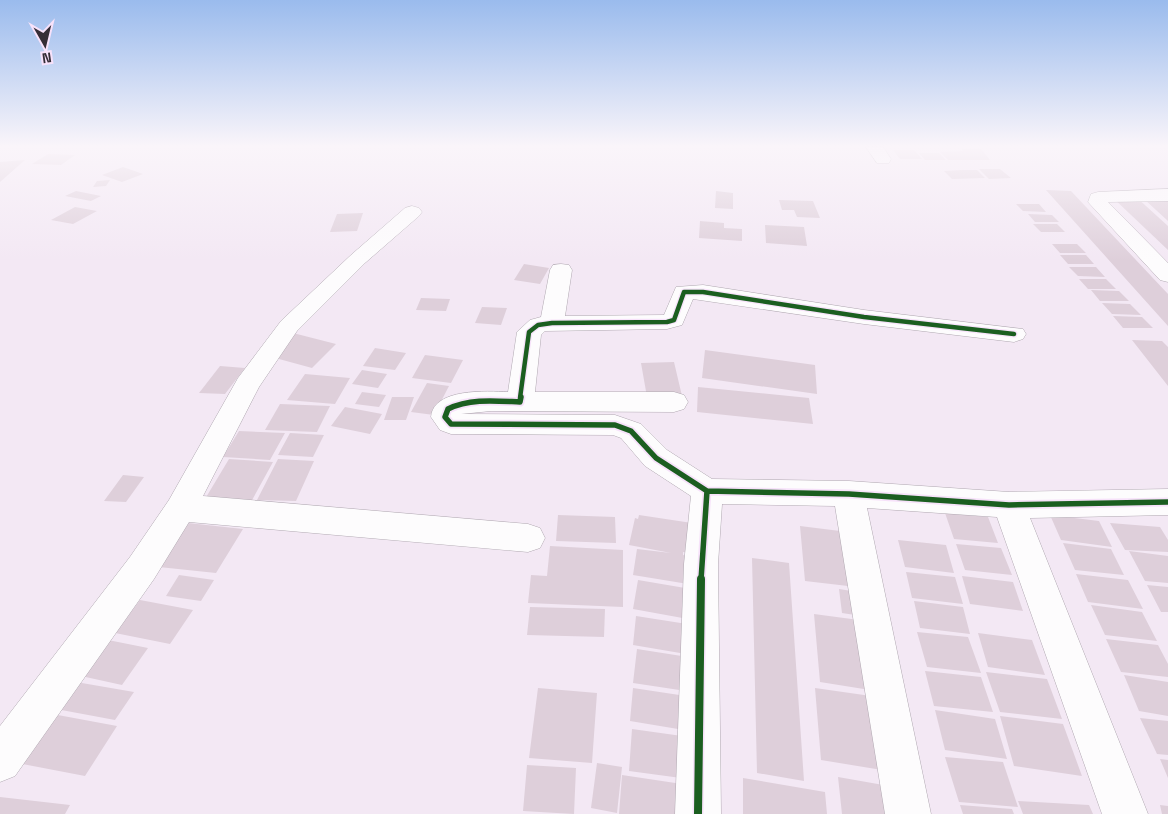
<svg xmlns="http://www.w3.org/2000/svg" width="1168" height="814" font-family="'Space Grotesk',sans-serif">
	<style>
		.building { fill: #decfda }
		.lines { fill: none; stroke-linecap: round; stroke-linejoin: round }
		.minor-casing { stroke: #b0a8b1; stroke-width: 1 }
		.minor { fill: #fdfcfd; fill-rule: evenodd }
		.cycleway-far2-casing { stroke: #f7e2fa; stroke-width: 7 }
		.cycleway-far1-casing { stroke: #f7e2fa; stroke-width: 9 }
		.cycleway-casing { stroke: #f7e2fa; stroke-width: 11 }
		.cycleway-far2 { stroke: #1b5e20; stroke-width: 4.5 }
		.cycleway-far1 { stroke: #1b5e20; stroke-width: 5.5 }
		.cycleway { stroke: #1b5e20; stroke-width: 8 }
	</style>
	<rect width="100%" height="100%" fill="#f3e8f4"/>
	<path class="building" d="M962,149H981L990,160H948L940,152L963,151Z
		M893,150H914L922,159H900Z
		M919,153H939L946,160H925Z
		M48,154L75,155L61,165L32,164Z
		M25,160L0,182V162Z
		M123,167L143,174L122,182L102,175Z
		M979,169H1000L1011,178L989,179Z
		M963,170H977L985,178L952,179L944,171Z
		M110,180L106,186L93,187L97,181Z
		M1046,190L1071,191L1168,294V326Z
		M76,191L101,196L91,201L65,196Z
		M716,191L733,193V209L715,208Z
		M1110,195L1135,196L1168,226V250Z
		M1144,199L1168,201V221Z
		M779,200L813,201L820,218L797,217L794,210H782Z
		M1016,204H1039L1046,212L1023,211Z
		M75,207L97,211L73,224L51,220Z
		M363,213L357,231L330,232L337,214Z
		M1028,214L1052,215L1059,222H1035Z
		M700,221L724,223V228L742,229V241L699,238Z
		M1033,224H1057L1065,232H1041Z
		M765,225L804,227L807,246L766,243Z
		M1052,244H1077L1086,253H1060Z
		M1060,255H1086L1094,264H1068Z
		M524,264L549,268L540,284L514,280Z
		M1069,267H1096L1105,277L1078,276Z
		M1079,279H1106L1116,289H1088Z
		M1091,290L1119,291L1129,301H1100Z
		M421,298L450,299L446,311L416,310Z
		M1102,303L1130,304L1141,315L1112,314Z
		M482,307L507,308L501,325L475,323Z
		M1113,316L1142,317L1153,328H1123Z
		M293,333L336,344L312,368L268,356Z
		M1132,340L1162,341L1168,347V386Z
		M375,348L406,353L395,370L363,366Z
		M705,350L815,365L817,394L702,378Z
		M425,355L463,360L451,383L412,378Z
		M674,362L682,396L647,397L641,363Z
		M220,366L245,368L225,394L199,393Z
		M362,370L387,374L378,388L352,384Z
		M305,374L350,378L335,404L287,400Z
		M427,383L449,386L434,415L411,412Z
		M698,387L809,398L813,424L697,412Z
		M362,392L386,395L379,407L355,404Z
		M392,397H414L406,420H384Z
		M280,404L330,406L317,432L265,430Z
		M345,407L382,414L370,434L331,426Z
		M239,431L285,433L270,460L223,457Z
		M290,433L324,435L313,457L278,455Z
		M229,459L273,462L251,502L205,499Z
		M278,459L314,461L296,501L257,500Z
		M123,475L144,477L126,502L104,501Z
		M945,513L988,517L998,543L954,539Z
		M558,515L615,517L616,543L556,541Z
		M639,515L692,523L690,553L683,552V555L691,557L688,584L633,575L637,549L671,553L629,545L635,518L638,519Z
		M1050,515L1099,521L1112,547L1061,540Z
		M188,523L243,529L216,573L159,567Z
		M1110,523L1160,527L1168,540V552L1125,550Z
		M800,526L840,531L848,586L805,581Z
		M898,540L946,545L954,573L905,567Z
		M1063,543L1111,549L1124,575L1075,570Z
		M956,544L1001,548L1012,575L965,570Z
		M550,546L623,550V607L528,603L531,575L547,576Z
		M1129,551L1168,556V583L1145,581Z
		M752,558L789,563L804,781L757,773Z
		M906,572L955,577L963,604L912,598Z
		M1076,574L1128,580L1143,609L1088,602Z
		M179,575L214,580L201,601L166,596Z
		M962,576L1013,582L1023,611L970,604Z
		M638,580L691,589L688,619L633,609Z
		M1147,585L1168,587V612H1161Z
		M839,589L864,593L868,617L842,613Z
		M140,600L193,610L170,644L115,633Z
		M914,601L963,607L970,634L920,628Z
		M1091,605L1142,612L1157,641L1105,635Z
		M530,607L605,609L604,637L527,635Z
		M814,614L859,620L870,690L820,682Z
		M636,616L687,624L686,654L633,645Z
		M917,632L968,637L981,673L927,667Z
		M978,633L1032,640L1045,675L988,667Z
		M1106,639L1158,645L1168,664V677L1121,672Z
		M108,640L148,648L122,685L81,676Z
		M637,649L688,657L686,691L633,683Z
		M925,671L981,677L993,712L934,706Z
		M986,672L1047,679L1062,719L1000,712Z
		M1124,675L1168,682V716L1139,711Z
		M76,682L134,692L115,720L56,709Z
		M538,688L597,693L592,763L529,758Z
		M633,688L686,696L684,730L630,721Z
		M815,688L871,696L882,770L821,760Z
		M935,710L995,719L1007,759L945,750Z
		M47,713L117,726L85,776L12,762Z
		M1000,716L1063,724L1082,776L1014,766Z
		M1140,718L1168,721V755L1157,754Z
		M632,729L682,736L681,778L629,771Z
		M945,757L1003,762L1018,807L959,802Z
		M1160,759L1168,760V778Z
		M597,763L622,767L617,813L591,808Z
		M527,765L576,768L574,814L523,811Z
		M622,775L682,784L681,814H619Z
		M838,777L889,786L894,814H842Z
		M743,778L825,792L827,814H743Z
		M0,797L70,805L65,814H0Z
		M1018,801L1089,805L1093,814H1023Z
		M960,805L1012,809L1014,814H963Z
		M1160,805L1168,806V814H1162Z"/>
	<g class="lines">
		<g class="minor-casing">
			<path id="minor" d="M866,147H883L891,159L889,163H877Z
				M1168,189V201L1108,202L1168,263V282L1160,280L1088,202L1091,194L1098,192Z
				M412,206L419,208L422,212L419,216L365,263L297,331L259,387L203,496L528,524L540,528L545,538L540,548L528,552L189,522L154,579L15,776L0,782V726L130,557L169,500L238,378L281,321L351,255L405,208Z
				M561,264L569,265L572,270L565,316L664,315L676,287L703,285L864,310L1023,329L1026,334L1023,339L1014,342L864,324L693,299L682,325L667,329L545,331L541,335L535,392H674L684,395L688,402L684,409L674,412L491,411L461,414L615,415L641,424L667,450L712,479L849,481L1009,492L1168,489V515L1030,518L1148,814H1102L997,517L867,508L931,814H885L835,506L722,504L718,564L721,814H675L684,564L691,496L645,466L621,438L613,435L451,434L440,430L431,417C433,388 487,391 508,392L517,332L530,320L541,317L550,270L553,265Z"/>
		</g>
		<use href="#minor" class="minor"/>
		<g class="cycleway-far2-casing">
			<path id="cycleway-far2" d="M520,398L529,332L538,325L552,323L667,322L674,320L684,292H703L864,317L1014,334"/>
		</g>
		<g class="cycleway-far1-casing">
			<path id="cycleway-far1" d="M521,397L520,402C497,401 470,398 448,409L445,417L451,424L615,425L631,431L656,458L707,491
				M701,580L707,491L849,494L1009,505L1168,502"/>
		</g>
		<g class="cycleway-casing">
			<path id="cycleway" d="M698,814L701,579"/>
		</g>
		<use href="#cycleway-far2" class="cycleway-far2"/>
		<use href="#cycleway-far1" class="cycleway-far1"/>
		<use href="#cycleway" class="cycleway"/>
	</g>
	<linearGradient id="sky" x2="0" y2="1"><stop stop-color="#9abbed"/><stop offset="0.56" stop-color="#faf5fa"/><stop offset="1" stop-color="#faf5fa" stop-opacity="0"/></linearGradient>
	<rect width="1168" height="261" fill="url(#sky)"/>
	<g transform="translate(45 45) rotate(172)" stroke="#f7e2fa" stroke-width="4" paint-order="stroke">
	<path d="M0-4L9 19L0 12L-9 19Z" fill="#352d36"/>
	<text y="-8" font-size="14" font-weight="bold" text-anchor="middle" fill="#352d36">N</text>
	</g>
</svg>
